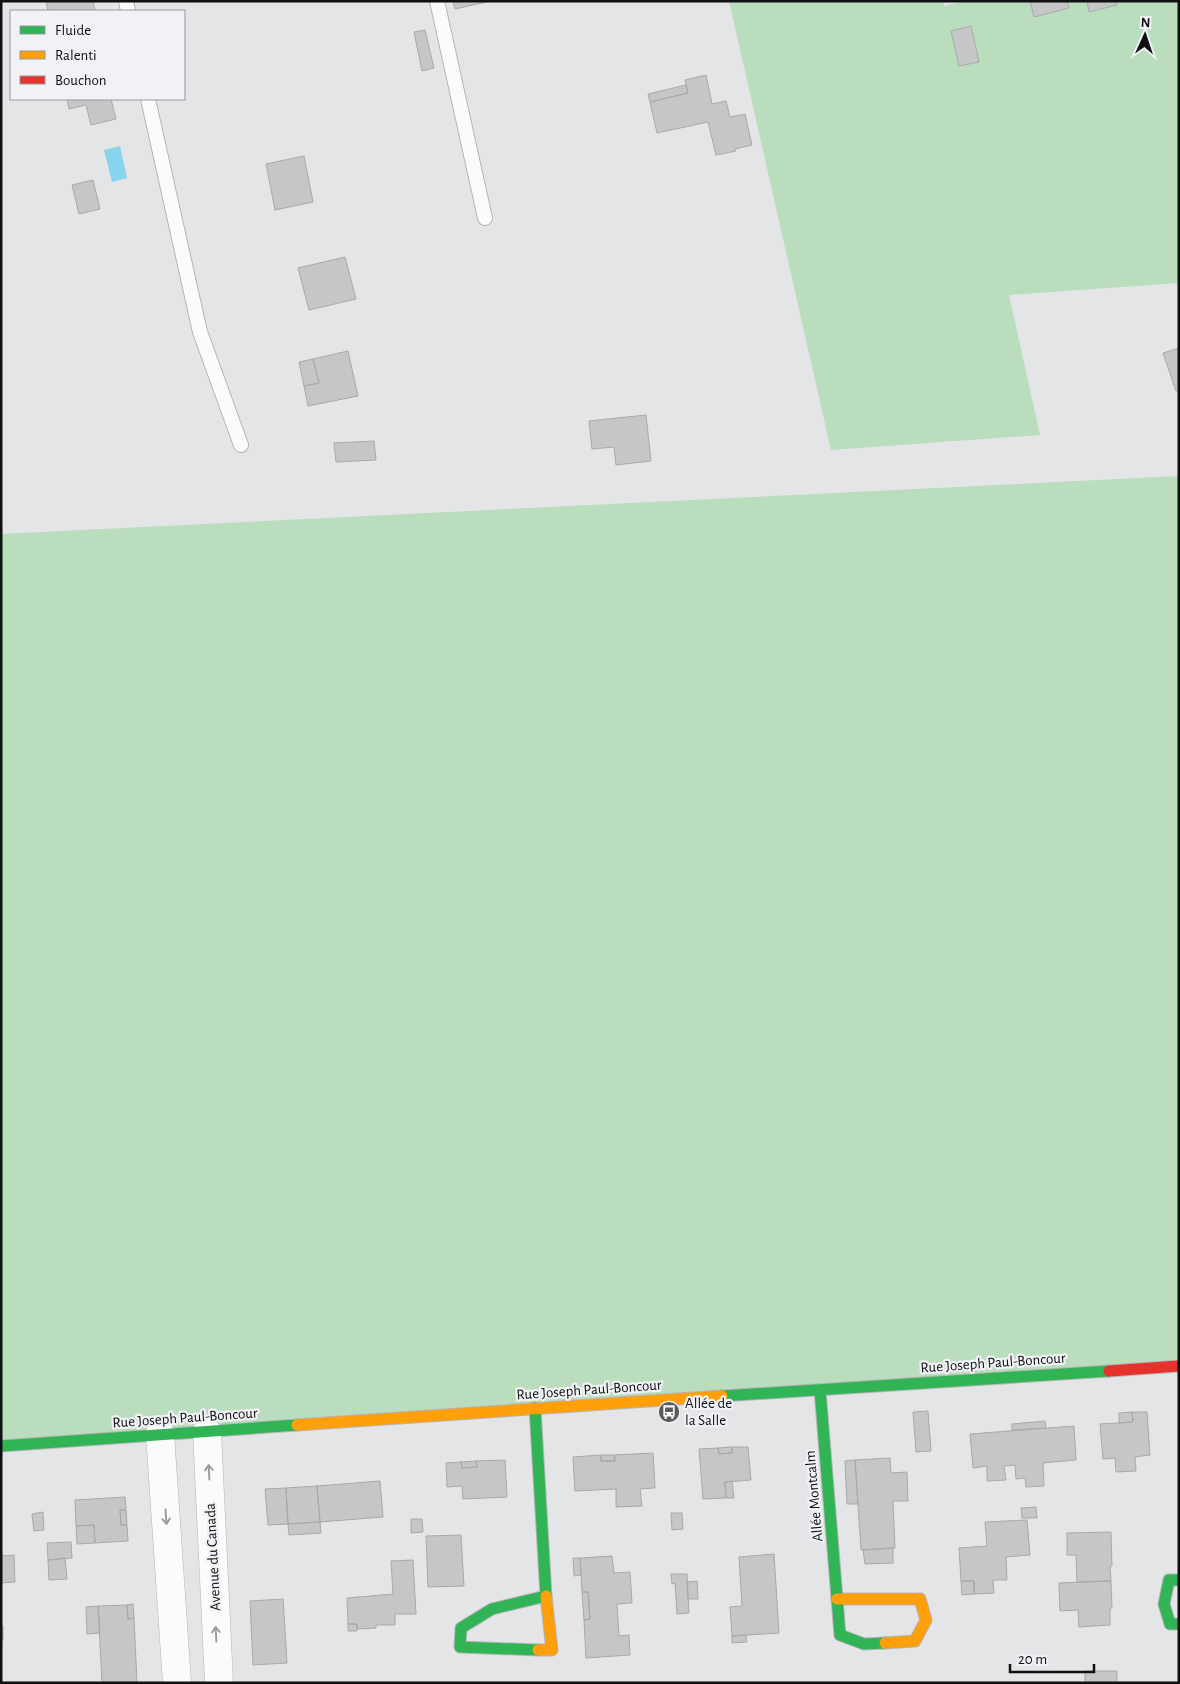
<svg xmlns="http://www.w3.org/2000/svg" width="1180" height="1684" font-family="'Alegreya Sans',sans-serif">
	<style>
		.green { fill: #baddbd }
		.water { fill: #87d5ed }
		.building { fill: #c5c6c7; stroke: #a8a9aa }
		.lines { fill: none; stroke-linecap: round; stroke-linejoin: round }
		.lane-casing { stroke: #b5b5b7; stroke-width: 16 }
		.street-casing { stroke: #b5b5b7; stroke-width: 29 }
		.fast-casing { stroke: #b5b5b7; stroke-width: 13 }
		.slow-casing { stroke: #b5b5b7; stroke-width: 13 }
		.jam-casing { stroke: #b5b5b7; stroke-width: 13 }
		.lane { stroke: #fbfbfb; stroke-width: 14 }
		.street { stroke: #fbfbfb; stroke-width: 28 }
		.fast { stroke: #30b455; stroke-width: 11 }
		.slow { stroke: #ff9f0a; stroke-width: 11 }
		.jam { stroke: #e5322d; stroke-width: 11 }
		.oneway { stroke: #9d9d9d }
		.labels { text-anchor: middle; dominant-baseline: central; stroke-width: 4.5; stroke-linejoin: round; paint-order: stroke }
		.street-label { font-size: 15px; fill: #0f1011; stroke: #f0f2f5 }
		.poi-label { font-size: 15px; fill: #0f1011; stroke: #f0f2f5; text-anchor: start }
	</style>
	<rect width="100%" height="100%" fill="#e4e5e7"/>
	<path class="green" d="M729,1H943L944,6L967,1H1179V283L1009,295L1040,435L831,450Z
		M1179,476V1366L1,1446V534Z"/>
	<path class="water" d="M120,146L127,178L112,182L104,150Z"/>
	<path class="building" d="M46,1H93L95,11H48Z
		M453,1H491L455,9Z
		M1030,1H1067L1069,8L1034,17Z
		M1087,1H1116L1117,5L1089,12Z
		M971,26L979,62L959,66L951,31Z
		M425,30L434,68L422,71L414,32Z
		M706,75L712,104L726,101L730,117L745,114L752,145L735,149L736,151L716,155L708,122L657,133L650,102L688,93L685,80Z
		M686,85L688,93L650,102L648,94Z
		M67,99H111L116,119L91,125L86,105L69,109Z
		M304,156L313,202L275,210L266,164Z
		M93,180L100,209L79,214L72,185Z
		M345,257L356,299L309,310L298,268Z
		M1179,348V390L1176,391L1163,353Z
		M348,351L358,396L308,406L304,386L319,383L313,359Z
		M313,359L319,383L304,386L299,362Z
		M646,415L651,461L616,465L614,447L592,449L589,421Z
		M374,441L376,460L336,462L334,443Z
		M928,1411L931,1451L916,1452L913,1412Z
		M1132,1412H1147L1150,1455L1135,1457L1136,1471L1116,1472L1115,1458L1103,1459L1100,1424L1133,1422Z
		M1132,1412L1133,1422L1119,1423V1413Z
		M1045,1421L1046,1428L1012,1430V1424Z
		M1074,1426L1076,1460L1043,1463L1044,1486L1026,1487L1025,1478L1016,1479L1015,1465L1004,1466L1006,1480L987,1481V1466L973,1468L970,1434Z
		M732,1447H748L751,1480L725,1482L726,1498L703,1499L699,1449L718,1448L719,1454L732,1453Z
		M732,1447V1453L719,1454L718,1448Z
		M653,1453L655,1488L640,1489L642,1506L616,1507V1489L575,1491L573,1457L601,1455V1461H615L614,1455Z
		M601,1455H614L615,1461H601Z
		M890,1458L891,1473L907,1472L908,1501H893L895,1548L861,1550L855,1460Z
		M505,1460L507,1497L463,1499L462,1486L447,1487L446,1463L461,1462L462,1468L477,1467L476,1461Z
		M855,1460L858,1504H847L845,1461Z
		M476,1461L477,1467L462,1468L461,1462Z
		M380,1481L383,1517L320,1522L317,1486Z
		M732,1481L734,1498H726L725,1482Z
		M317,1486L320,1522L288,1524L286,1488Z
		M286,1488L288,1524L268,1525L265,1489Z
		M125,1497L126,1510H120L121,1525H127L128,1541L95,1543L94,1525L76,1526L75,1500Z
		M1036,1507L1037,1518H1022L1021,1508Z
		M120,1510H126L127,1525H121Z
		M43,1512L44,1530L34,1531L32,1514Z
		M671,1513H682L683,1529L672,1530Z
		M411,1519H422L423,1532L411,1533Z
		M1027,1520L1030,1555L1006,1557L1007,1580H993L994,1593L974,1594V1581H961L959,1548L987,1546L985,1522Z
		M320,1522L321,1533L289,1535L288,1524Z
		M94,1525L95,1543L77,1544L76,1526Z
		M1111,1532L1112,1566L1110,1567L1111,1581L1077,1582L1076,1555H1067V1533Z
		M461,1535L464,1586L428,1587L426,1536Z
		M71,1542L72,1558L48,1560L47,1543Z
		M893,1548V1563L865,1564L863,1550Z
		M774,1554L779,1633L732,1636L730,1607L742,1606L739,1557Z
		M14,1555L15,1582L1,1583V1556Z
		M612,1556L614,1573L630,1572L632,1603L617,1604L619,1636L629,1635L630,1655L586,1658L584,1620L590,1619L589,1605L588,1592H582L580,1558Z
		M65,1558L67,1579L49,1580L48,1560Z
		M573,1558H580L581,1575L574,1576Z
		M413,1560L416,1614H395V1625H376V1628L357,1629V1624H348L347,1598L393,1594L391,1561Z
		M671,1574H687L689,1613L677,1614L675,1583L672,1584Z
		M697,1581L698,1599H688L687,1582Z
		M961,1581H974V1594L962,1595Z
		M1111,1581L1112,1608H1110V1625L1079,1627L1078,1610L1060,1611L1059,1583Z
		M582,1592H588L590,1619L584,1620Z
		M283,1599L287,1663L253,1665L250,1601Z
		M133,1604L134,1618L128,1619L127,1605Z
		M127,1605L128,1619L134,1618L137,1682L102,1683L98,1606Z
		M98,1606L100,1633L87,1634L86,1607Z
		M348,1624H357V1631H348Z
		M1,1626H3V1640H1Z
		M746,1635L747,1642L732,1643V1636Z
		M1085,1671H1117V1683H1085Z"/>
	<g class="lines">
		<g class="lane-casing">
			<path id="lane" d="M126,1L128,11
				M437,1L485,218
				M148,99L200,332L241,445"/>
		</g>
		<g class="street-casing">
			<path id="street" d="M207,1432L219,1683
				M160,1434L177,1683"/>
		</g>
		<g class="fast-casing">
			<path id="fast" d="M820,1390L840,1635L864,1644L885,1643
				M722,1396L1109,1371
				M535,1408L546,1596L492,1609L461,1628L460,1647L538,1650
				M1,1446L297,1425
				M1179,1580H1169L1164,1604L1170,1624H1179"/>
		</g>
		<g class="slow-casing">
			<path id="slow" d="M297,1425L722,1396
				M837,1599H920L926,1620L915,1641L885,1643
				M538,1650H552L546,1596"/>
		</g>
		<g class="jam-casing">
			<path id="jam" d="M1109,1371L1179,1366"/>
		</g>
		<use href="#lane" class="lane"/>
		<use href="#street" class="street"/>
		<use href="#fast" class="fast"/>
		<use href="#slow" class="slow"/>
		<use href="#jam" class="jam"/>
	</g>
	<defs><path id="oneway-shaft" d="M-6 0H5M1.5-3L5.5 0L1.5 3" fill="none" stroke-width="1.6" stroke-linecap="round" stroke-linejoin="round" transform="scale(1.25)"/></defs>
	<g class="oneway">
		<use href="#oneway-shaft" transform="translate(209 1472) rotate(-93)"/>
		<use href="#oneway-shaft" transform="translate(166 1517) rotate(86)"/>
		<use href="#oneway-shaft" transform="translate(216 1634) rotate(-93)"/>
	</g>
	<defs>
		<g id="bus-disc" transform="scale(1.125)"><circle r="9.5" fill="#5a5b5c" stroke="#f0f2f5"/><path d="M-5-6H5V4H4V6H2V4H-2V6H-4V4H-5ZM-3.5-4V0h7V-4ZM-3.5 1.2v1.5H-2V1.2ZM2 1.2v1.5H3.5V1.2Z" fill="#fff"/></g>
	</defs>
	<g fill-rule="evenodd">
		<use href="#bus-disc" x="669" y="1412"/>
	</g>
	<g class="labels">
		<g class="street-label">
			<text transform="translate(993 1363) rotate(-4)">Rue Joseph Paul-Boncour</text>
			<text transform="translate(589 1390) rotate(-4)">Rue Joseph Paul-Boncour</text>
			<text transform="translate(185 1418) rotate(-4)">Rue Joseph Paul-Boncour</text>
			<text transform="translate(814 1496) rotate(-95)">Allée Montcalm</text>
			<text transform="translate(213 1557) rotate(-93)">Avenue du Canada</text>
		</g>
		<g class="poi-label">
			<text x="685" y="1403">Allée de<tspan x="685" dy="17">la Salle</tspan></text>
		</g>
	</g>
	<rect width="1180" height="1684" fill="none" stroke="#0f1011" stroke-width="5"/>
	<rect x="10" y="10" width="175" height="90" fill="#f0f2f5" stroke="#96989a"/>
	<rect x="20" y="26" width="25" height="8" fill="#30b455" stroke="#96989a"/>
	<text x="55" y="35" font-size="15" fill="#0f1011">Fluide</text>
	<rect x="20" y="51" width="25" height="8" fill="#ff9f0a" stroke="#96989a"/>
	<text x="55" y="60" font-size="15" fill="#0f1011">Ralenti</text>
	<rect x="20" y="76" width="25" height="8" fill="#e5322d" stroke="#96989a"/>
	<text x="55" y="85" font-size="15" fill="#0f1011">Bouchon</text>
	<g transform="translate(1145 35) rotate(3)" stroke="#f0f2f5" stroke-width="4" paint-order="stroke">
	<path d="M0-4L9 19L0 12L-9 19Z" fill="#0f1011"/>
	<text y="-8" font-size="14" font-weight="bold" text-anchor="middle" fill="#0f1011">N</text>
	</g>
	<path d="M1010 1664v8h84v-8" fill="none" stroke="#0f1011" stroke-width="2.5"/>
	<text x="1018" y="1664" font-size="15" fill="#0f1011" stroke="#f0f2f5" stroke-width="4" paint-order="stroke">20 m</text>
</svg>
